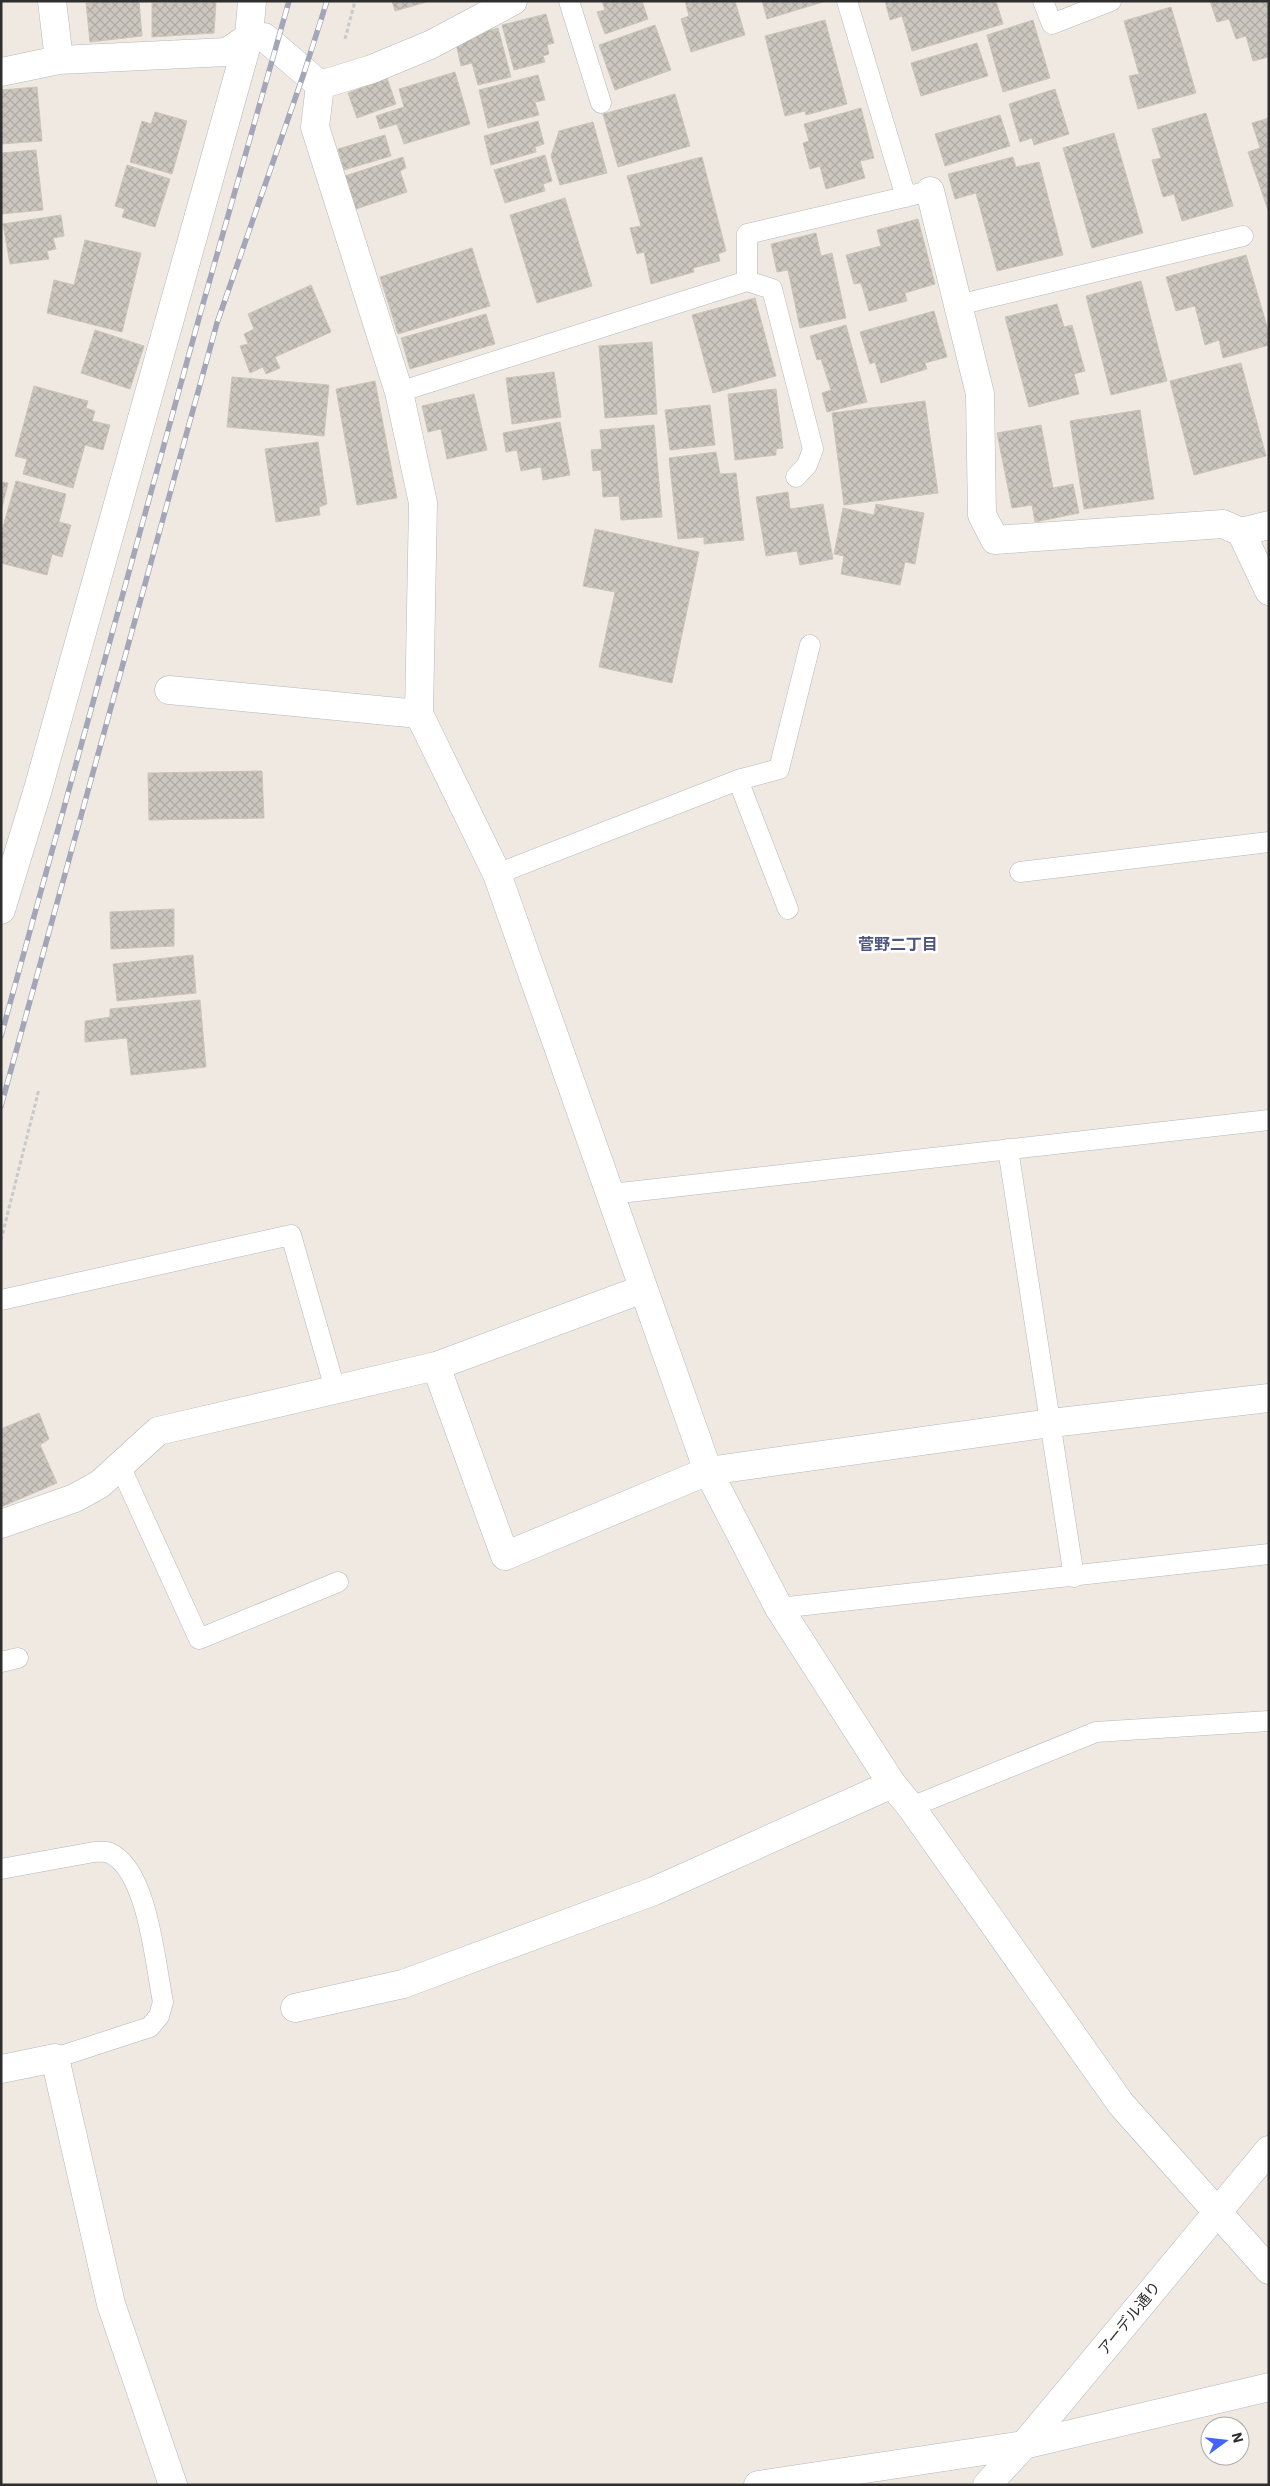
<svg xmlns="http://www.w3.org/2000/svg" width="1270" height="2486" font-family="'IBM Plex Sans','Noto Sans JP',sans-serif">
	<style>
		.building { fill: url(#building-cross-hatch); stroke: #cbc5ba }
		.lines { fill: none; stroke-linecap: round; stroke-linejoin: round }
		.service-casing { stroke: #b4b7c1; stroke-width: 21 }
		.minor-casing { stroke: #b4b7c1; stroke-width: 29 }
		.tertiary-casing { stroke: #b4b7c1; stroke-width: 29 }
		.path { stroke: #c9c9c9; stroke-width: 3; stroke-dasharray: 4 2.5; stroke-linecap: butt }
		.service { stroke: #fff; stroke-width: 20 }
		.minor { stroke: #fff; stroke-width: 28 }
		.tertiary { stroke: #fff; stroke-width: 28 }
		.rail-casing { stroke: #a3a6b8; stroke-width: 5.5 }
		.rail { stroke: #fff; stroke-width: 4; stroke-dasharray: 11; stroke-linecap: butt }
		.labels { text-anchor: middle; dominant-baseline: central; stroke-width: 5; stroke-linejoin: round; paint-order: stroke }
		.street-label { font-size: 15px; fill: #2e2e2e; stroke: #fff }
		.neighbourhood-label { font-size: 16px; font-weight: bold; fill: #4d5680; stroke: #fff }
	</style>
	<defs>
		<pattern id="building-cross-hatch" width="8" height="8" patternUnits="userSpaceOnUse" patternTransform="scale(1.25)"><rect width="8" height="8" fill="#cbc7bf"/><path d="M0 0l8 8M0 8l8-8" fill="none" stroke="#afaba4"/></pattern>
	</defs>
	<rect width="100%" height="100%" fill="#efe9e1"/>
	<path class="building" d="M104,1H139L142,36L90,42L86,3Z
		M392,1H430L395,11Z
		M602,1H642L648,19L605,34L597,12L605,10Z
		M685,1H735L745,35L691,52L681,19L689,16Z
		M762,1H823V2L767,19Z
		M885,1H996L1003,24L912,51L902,16L890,20Z
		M1210,1H1269V57L1253,61L1246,36L1236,39L1229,19L1217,22Z
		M216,2L214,33L152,37V3Z
		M1171,7L1196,93L1138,109L1129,76L1139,74L1124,21Z
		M546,14L554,43L547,45L549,54L543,56L545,62L514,70L502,25Z
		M825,20L847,104L806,115L805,111L785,116L765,36Z
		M1033,20L1050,78L1003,92L987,35Z
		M655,25L671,70L615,90L599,45Z
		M498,28L511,77L478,85L472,63L461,66L455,39Z
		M977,43L988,76L921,96L911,63Z
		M455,72L470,124L404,144L397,124L380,129L376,116L404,107L399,89Z
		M538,75L545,100L535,102L539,115L488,128L479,90Z
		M387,78L396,104L357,118L348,93Z
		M37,87L42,141L1,144V90Z
		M1055,89L1069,134L1034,145L1032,138L1020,142L1009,104Z
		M675,94L690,146L618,167L603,114Z
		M861,108L874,158L860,161L865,178L826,189L820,166L810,169L803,143L809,141L804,124Z
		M155,112L187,121L172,174L130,162L142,121L151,124Z
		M1206,113L1233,206L1182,221L1174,194L1163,197L1152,160L1161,158L1152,129Z
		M1000,115L1010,146L945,166L935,134Z
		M1269,118V213L1248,152L1260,148L1252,123Z
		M538,121L544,144L535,147L536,152L491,165L484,136Z
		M593,122L607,173L560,185L551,156L559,131Z
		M1114,133L1143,233L1092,248L1063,148Z
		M385,135L391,156L344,170L338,149Z
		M36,150L43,210L1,214V153Z
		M545,155L552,181L543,184L545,191L505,203L494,170Z
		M403,157L406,168L400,171L407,192L356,209L345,176Z
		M702,157L726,251L718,254L720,261L693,268L694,272L651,284L644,252L637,254L630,228L641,226L627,176Z
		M1013,157L1016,167L1039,162L1063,255L997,271L976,193L955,199L948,174Z
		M127,165L170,179L155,227L122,217L125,209L115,206Z
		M565,198L592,286L537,303L510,215Z
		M61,215L64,236L53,238L56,249L47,251L49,259L10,264L3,224Z
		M918,219L935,284L905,293L907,301L869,311L861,283L854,284L846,255L881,246L877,230Z
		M816,233L821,256L832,253L846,318L800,328L788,270L777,272L771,244Z
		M85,240L141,253L122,332L47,313L54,280L74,285Z
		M472,248L490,306L398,334L380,277Z
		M1246,255L1269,333V345L1223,358L1219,340L1205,345L1195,306L1176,311L1166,277Z
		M1141,281L1167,381L1111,395L1086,296Z
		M311,285L331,332L275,357L280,368L266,374L263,367L250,373L240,346L248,344L244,334L254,329L248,314Z
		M755,298L776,376L713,393L692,315Z
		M1057,304L1064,327L1072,325L1085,371L1074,374L1079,394L1029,407L1005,317Z
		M934,311L947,357L925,363L927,369L881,383L875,362L870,364L860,332Z
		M486,314L495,344L410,369L401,338Z
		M846,325L867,402L827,412L822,393L831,390L821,359L817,360L810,336Z
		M95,330L144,346L130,389L81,373Z
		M652,342L657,414L605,418L599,346Z
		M1241,363L1266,456L1194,475L1170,381Z
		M554,372L561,417L512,424L506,378Z
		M232,377L329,385L324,436L227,427Z
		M375,381L397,498L357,505L336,389Z
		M34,386L88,401L86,408L95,411L92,421L110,425L103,450L85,445L73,488L23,474L27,459L15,456Z
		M776,389L783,448L776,449V455L735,460L728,394Z
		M474,394L487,450L447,459L441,429L428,432L422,406Z
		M925,401L938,493L844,505L832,413Z
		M710,405L715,445L670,450L665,410Z
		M1140,410L1154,499L1084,509L1070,421Z
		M560,422L570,475L543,480L541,467L521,471L517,450L506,452L503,433Z
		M654,425L662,517L621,520L619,496L603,497L601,470L593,471L591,450L602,449L600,430Z
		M1041,425L1053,488L1073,484L1079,513L1035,522L1032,505L1012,508L997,433Z
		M318,442L327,504L319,507L320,515L276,522L265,449Z
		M716,452L720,474L736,473L744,540L704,544V537L678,539L669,458Z
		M16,481L66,494L59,522L71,525L62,557L52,554L47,575L1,563V534Z
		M1,482L8,483L1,512Z
		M788,492L790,509L823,504L833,559L800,565L797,551L766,556L756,497Z
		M876,504L924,513L915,564L905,562L900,585L841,574L844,556L834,554L843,508L874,515Z
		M595,529L699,552L672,683L599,667L615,592L583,586Z
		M262,771L264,818L149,820L148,773Z
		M174,909V946L111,949L110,912Z
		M193,955L196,993L117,1001L113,964Z
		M200,1000L206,1067L131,1075L127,1038L85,1042V1021L110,1017V1009Z
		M39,1413L49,1439L40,1445L57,1483L1,1507V1429Z"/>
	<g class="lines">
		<g class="service-casing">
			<path id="service" d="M569,1L601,103
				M847,1L906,197
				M1043,1L1052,24L1111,1
				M747,281V234L930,191
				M958,305L1243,236
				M399,392L747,281L772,289L813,449L807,465L796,477
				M738,780L779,769L810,645
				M1020,872L1269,842
				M497,874L738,780L788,909
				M1008,1149L1074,1577
				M611,1194L1269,1120
				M1,1300L291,1235L335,1389
				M120,1466L199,1639L338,1582
				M779,1608L1269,1554
				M1,1662L18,1658
				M911,1807L1096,1732L1269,1721
				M1,1869L94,1852C99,1852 106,1851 110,1853C148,1871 155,1963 163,2002L159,2016L150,2027L55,2058"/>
		</g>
		<g class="minor-casing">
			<path id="minor" d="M52,1L59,60
				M1,72L59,60L227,52L249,37H264L320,85
				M320,85L315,127L399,392L423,503L419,714L497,874L708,1471L779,1608L892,1784L911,1807L1121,2104L1269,2270
				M320,85L372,69L430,45L513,1
				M930,191L980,394L982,515L995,540L1223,524L1241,532L1269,591
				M1241,532L1269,525
				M169,690L419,714
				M1,910L38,789L249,37L252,1
				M436,1366L505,1556L708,1471L1051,1423L1269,1398
				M1,1524L75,1498L100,1484L158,1431L436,1366L643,1289
				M295,2008L403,1984L654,1891L892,1784
				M1,2069L55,2058L111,2304L173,2485
				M758,2485L1024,2445L1269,2387"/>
		</g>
		<g class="tertiary-casing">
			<path id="tertiary" d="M987,2485L1024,2445L1269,2150"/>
		</g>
		<path class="path" d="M345,39L355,1
			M1,1240L39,1089"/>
		<use href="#service" class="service"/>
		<use href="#minor" class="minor"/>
		<use href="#tertiary" class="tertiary"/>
		<g class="rail-casing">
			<path id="rail" d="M1,1036L199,318L289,1
				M1,1106L217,323L304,73L327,1"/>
		</g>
		<use href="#rail" class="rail"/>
	</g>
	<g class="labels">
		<g class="street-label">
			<text transform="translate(1129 2318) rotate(-51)">アーデル通り</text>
		</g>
		<g class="neighbourhood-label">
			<text x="898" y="944">菅野二丁目</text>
		</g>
	</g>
	<rect width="1270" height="2486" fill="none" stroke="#2e2e2e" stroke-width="5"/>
	<g transform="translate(1225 2441) rotate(75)"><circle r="24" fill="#ffffff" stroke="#ababab"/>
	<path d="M0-4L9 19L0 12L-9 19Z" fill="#4264fb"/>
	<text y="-8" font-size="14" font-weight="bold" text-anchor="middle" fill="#2e2e2e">N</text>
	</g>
</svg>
